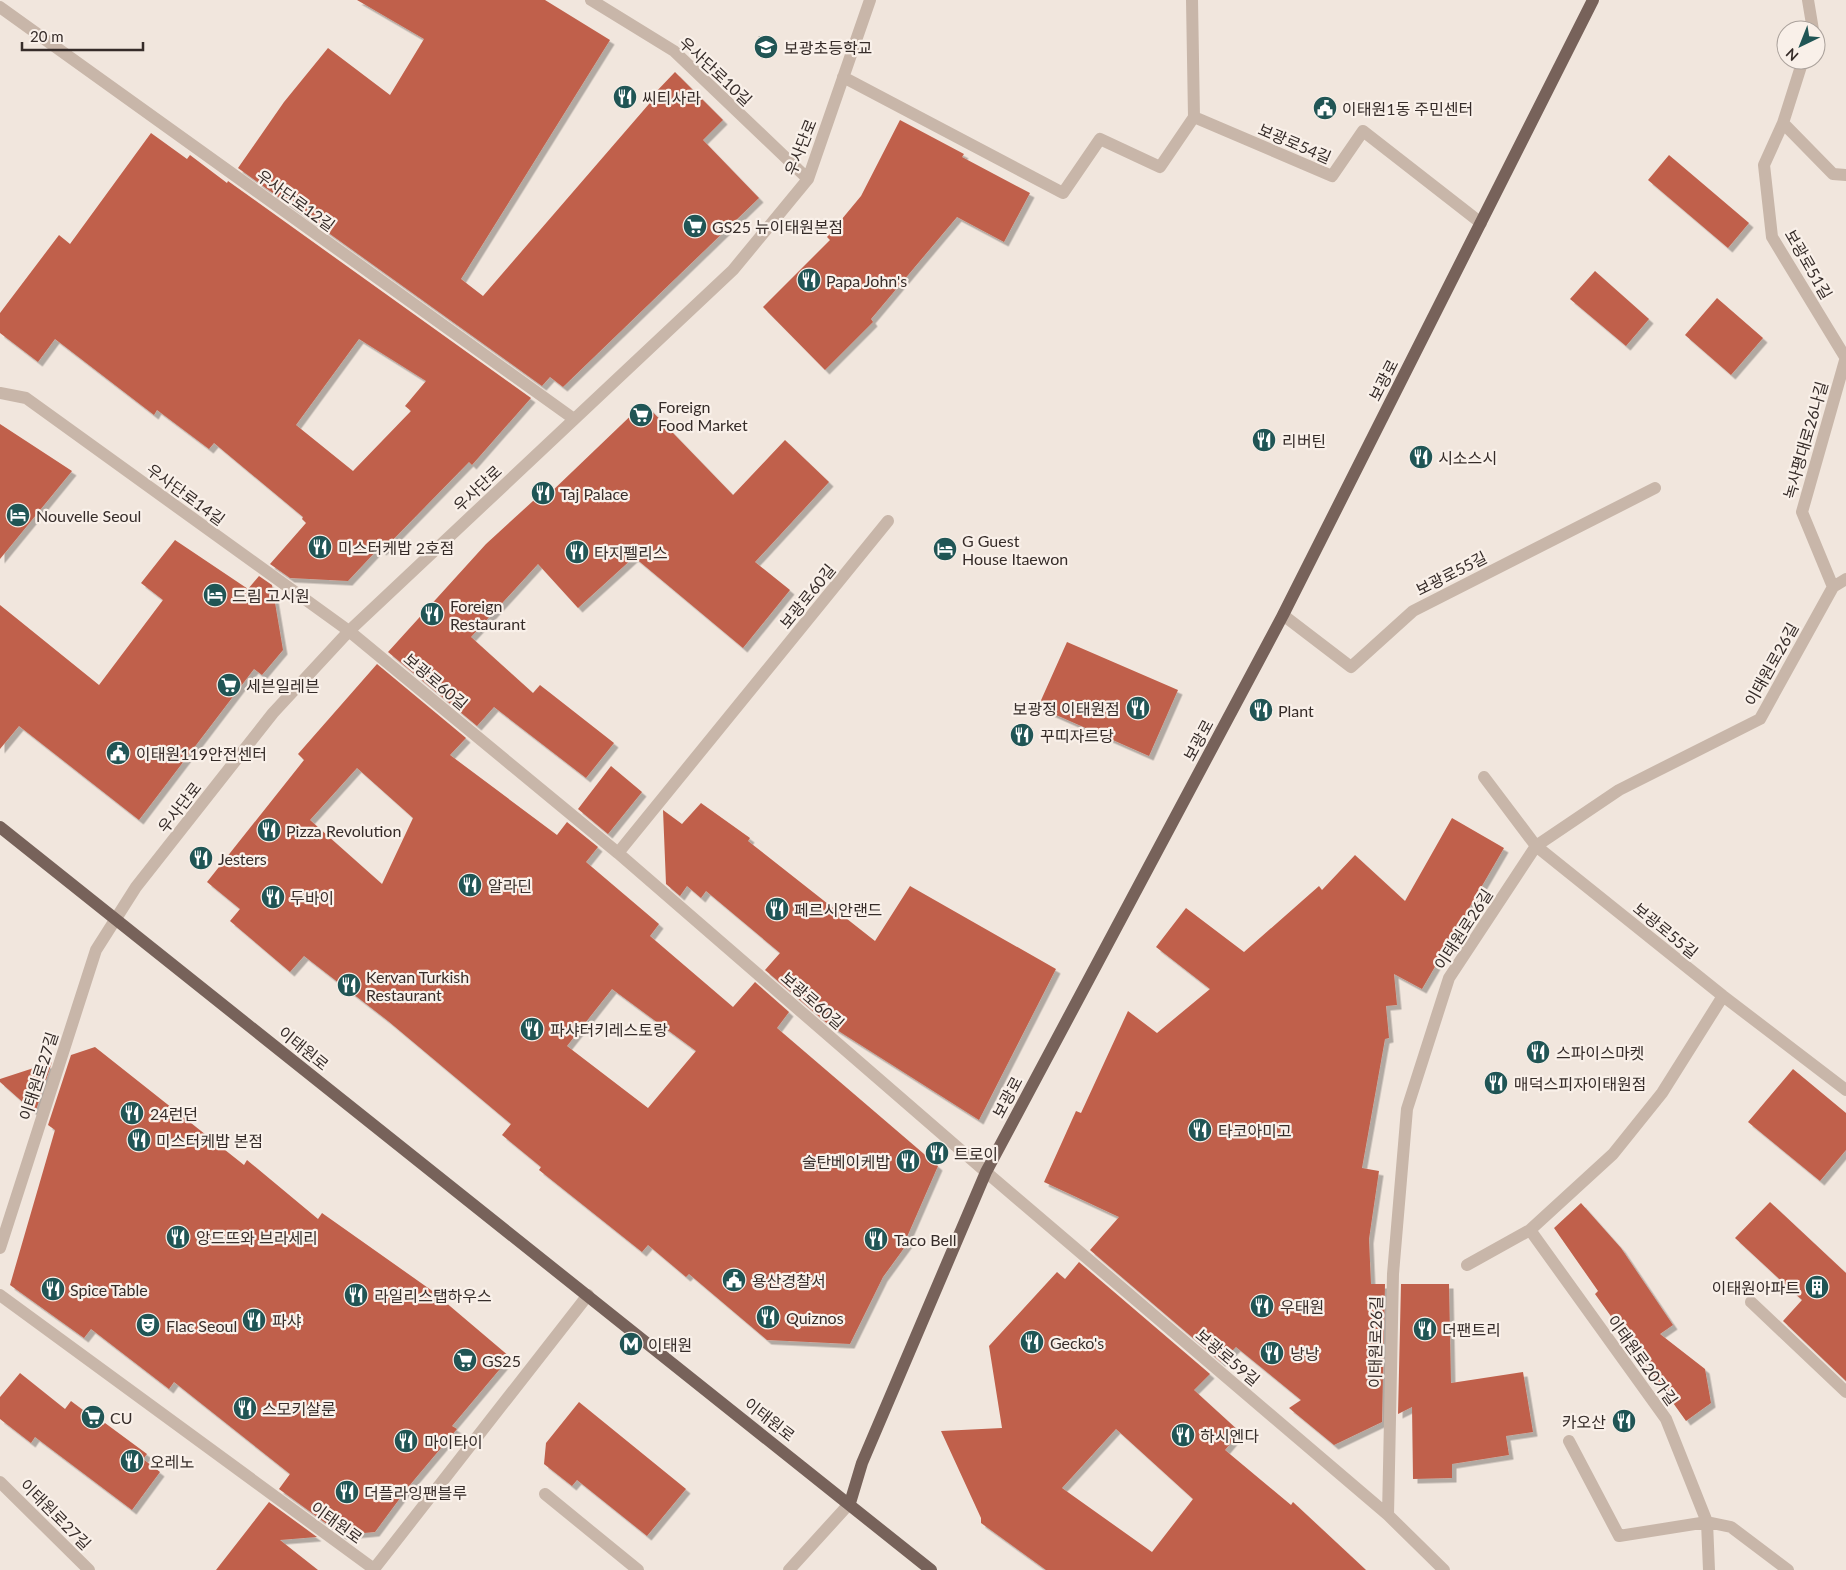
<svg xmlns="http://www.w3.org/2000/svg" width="1846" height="1570" font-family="Lato,'Noto Sans KR',sans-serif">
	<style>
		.building { fill: #c0614c; fill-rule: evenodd; filter: url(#shadow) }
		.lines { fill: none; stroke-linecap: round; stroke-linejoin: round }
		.minor { stroke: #c8b6a9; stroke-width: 12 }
		.major { stroke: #77625a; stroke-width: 12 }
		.labels { text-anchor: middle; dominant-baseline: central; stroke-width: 4.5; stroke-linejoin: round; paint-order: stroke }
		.poi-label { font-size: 16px; fill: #362c29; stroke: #f9f0e9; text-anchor: start }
		.street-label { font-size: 16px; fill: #362c29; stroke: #f9f0e9 }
	</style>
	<defs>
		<filter id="shadow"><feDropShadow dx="4.5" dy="4.5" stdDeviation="0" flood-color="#0004"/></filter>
	</defs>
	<rect width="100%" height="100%" fill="#f1e6dd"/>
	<path class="building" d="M357,0H545L610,40L461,279L483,296L655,97L653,95L675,72L723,120L703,140L759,198L563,387L550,377L542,386L238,168L284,102L328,48L390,95L424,39Z
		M900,120L964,154L962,157L1030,193L1004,242L957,217L871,319L873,322L825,370L763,307L830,240L827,237L861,196Z
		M151,133L187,159L190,155L227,183L228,181L531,398L472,465L469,462L382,551L379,548L348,581L290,578L270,564L306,523L302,519L303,517L214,443L209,449L157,410L154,415L55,339L38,362L0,333V313L59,235L70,244ZM359,339L426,381L405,406L411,411L353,471L296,425Z
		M1669,155L1749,223L1728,248L1648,180Z
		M1595,271L1649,319L1626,346L1570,299Z
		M1717,298L1763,338L1731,375L1685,335Z
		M644,403L733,495L785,440L829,482L755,562L790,590L743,648L634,557L578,608L538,564L471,637L533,693L540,685L614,743L586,778L494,707L477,726L388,652L486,544L545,490L549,494Z
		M0,424L72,471L0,559Z
		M175,540L248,589L259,576L272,585L283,650L262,675L254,669L139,820L19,726L0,749V605L99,685L163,600L141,583Z
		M1067,642L1178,690L1149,756L1038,707Z
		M377,664L466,738L450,755L557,835L567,822L598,847L586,862L659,924L650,936L733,1007L755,982L789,1012L777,1028L938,1166L907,1237L910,1240L883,1277L850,1344L767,1340L689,1274L686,1277L648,1245L642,1252L539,1170L541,1167L502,1135L511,1124L388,1021L304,956L290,972L230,921L240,909L207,882L304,760L298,754ZM357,768L413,818L382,884L310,820ZM612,989L696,1051L648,1108L567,1046Z
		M611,766L642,792L608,834L578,809Z
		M701,803L750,838L748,841L875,941L910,886L1056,969L979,1120L829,1025L765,970L780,953L706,891L701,898L687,886L680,896L666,884L663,810L682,824Z
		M1452,818L1504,848L1422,989L1394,974L1397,1005L1386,1006L1389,1038L1385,1039L1362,1168L1379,1171L1369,1239L1371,1284H1385L1382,1422L1334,1445L1289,1408L1301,1400L1236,1347L1221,1362L1090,1250L1119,1217L1044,1182L1076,1111L1081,1113L1128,1011L1157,1033L1210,989L1156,947L1186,908L1244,952L1319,886L1322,890L1355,855L1405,901Z
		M95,1047L244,1165L247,1160L318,1219L322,1213L431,1290L510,1357L452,1426L457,1429L409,1486L375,1532L342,1535L279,1489L290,1474L174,1382L169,1389L91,1329L84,1338L10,1285L55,1130L48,1125L71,1055Z
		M52,1062L35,1113L0,1082V1079Z
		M1793,1069L1846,1113V1150L1820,1181L1748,1122Z
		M1770,1202L1846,1273V1381L1783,1321L1802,1300L1735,1238Z
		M1581,1203L1621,1248L1673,1325L1660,1334L1705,1369L1711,1403L1686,1421L1595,1294L1598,1291L1554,1228Z
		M1079,1262L1210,1374L1194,1390L1240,1432L1225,1450L1291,1505L1293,1502L1366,1570H1046L981,1523V1518L941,1431L1002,1428L989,1346L1057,1272L1065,1279ZM1116,1429L1193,1499L1152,1552L1062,1488Z
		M1401,1284H1449L1451,1383L1523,1372L1533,1432L1506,1436L1509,1455L1452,1464V1478L1413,1479L1412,1407L1398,1414Z
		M20,1373L65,1409L71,1401L103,1425L105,1423L147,1454L143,1459L160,1472L132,1510L35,1437L31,1443L0,1419V1397Z
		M579,1402L686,1489L647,1536L577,1480L572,1486L544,1464L546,1443Z
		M269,1502L317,1537L280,1540L318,1570H216Z"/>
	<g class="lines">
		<path class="minor" d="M591,0L674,51L808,179
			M1192,0L1194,117L1332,176L1363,131L1481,223
			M1808,0L1813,30
			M0,7L574,419
			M1803,60L1783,123L1764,165L1772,237L1845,357
			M843,77L1063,193L1100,139L1160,167L1194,117
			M1783,123L1833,174L1846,175
			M0,393L26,398L349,631L618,853L986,1172L1388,1515L1444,1570
			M1833,587L1802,512L1846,357
			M1283,615L1351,667L1413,611L1655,488
			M1484,777L1536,846L1723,996L1846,1090
			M618,853L888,521
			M1530,1230L1666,1419L1707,1522L1709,1570
			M0,1248L96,950L136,887L273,713L349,631L733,270L808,179L870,0
			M1467,1265L1530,1230L1613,1154L1662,1093L1723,996
			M0,1295L374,1569L588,1295
			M1751,1302L1846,1392
			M1569,1441L1619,1536L1707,1522L1731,1527L1788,1570
			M0,1482L89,1570
			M545,1494L638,1570
			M1388,1515L1393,1274L1407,1109L1449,978L1536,846L1619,790L1760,719L1833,587L1846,579
			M789,1570L850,1503"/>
		<path class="major" d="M0,827L931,1570
			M850,1503L862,1463L986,1172L1283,615L1593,0"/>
	</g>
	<defs>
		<g id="school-disc" transform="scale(1.25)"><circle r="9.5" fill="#205555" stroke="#f9f0e9"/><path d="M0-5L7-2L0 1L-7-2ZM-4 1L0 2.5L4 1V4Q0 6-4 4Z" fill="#fff"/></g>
		<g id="restaurant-disc" transform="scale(1.25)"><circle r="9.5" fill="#205555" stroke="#f9f0e9"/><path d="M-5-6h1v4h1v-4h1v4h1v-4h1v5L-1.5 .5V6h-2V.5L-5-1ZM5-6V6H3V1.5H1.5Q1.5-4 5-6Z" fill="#fff"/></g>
		<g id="civic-disc" transform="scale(1.25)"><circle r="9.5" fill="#205555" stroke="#f9f0e9"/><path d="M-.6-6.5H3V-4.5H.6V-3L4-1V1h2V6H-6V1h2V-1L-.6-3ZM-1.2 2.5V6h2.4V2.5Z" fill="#fff"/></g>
		<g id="supermarket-disc" transform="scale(1.25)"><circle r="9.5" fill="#205555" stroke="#f9f0e9"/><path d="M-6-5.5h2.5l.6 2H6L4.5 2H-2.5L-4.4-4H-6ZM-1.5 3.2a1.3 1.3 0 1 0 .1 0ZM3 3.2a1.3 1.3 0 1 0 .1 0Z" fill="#fff"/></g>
		<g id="hotel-disc" transform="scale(1.25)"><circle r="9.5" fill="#205555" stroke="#f9f0e9"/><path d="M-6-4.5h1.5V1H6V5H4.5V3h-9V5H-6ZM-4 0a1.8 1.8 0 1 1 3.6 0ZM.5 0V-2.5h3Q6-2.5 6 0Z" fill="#fff"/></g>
		<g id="building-disc" transform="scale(1.25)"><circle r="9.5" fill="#205555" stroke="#f9f0e9"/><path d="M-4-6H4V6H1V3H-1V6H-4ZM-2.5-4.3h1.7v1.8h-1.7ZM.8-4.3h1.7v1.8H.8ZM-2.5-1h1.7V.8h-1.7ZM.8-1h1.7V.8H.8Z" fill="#fff"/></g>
		<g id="theatre-disc" transform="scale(1.25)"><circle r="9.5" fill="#205555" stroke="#f9f0e9"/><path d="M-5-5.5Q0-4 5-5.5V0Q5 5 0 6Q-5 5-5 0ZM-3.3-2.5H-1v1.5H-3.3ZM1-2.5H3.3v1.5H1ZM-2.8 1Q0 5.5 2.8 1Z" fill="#fff"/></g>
		<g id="metro-disc" transform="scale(1.25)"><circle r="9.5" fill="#205555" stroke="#f9f0e9"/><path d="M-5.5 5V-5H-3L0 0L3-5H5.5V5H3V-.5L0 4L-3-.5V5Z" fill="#fff"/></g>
	</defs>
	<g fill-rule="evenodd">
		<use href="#school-disc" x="766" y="47"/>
		<use href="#restaurant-disc" x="625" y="97"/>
		<use href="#civic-disc" x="1325" y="108"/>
		<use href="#supermarket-disc" x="695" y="226"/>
		<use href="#restaurant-disc" x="809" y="280"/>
		<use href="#supermarket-disc" x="641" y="415"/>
		<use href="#restaurant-disc" x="1264" y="440"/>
		<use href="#restaurant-disc" x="1421" y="457"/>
		<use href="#restaurant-disc" x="543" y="493"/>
		<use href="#hotel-disc" x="18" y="515"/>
		<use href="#restaurant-disc" x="320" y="547"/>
		<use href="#hotel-disc" x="945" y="549"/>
		<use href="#restaurant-disc" x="577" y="552"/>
		<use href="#hotel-disc" x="215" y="595"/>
		<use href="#restaurant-disc" x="432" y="614"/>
		<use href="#supermarket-disc" x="229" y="685"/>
		<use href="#restaurant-disc" x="1138" y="708"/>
		<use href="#restaurant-disc" x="1261" y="710"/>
		<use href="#restaurant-disc" x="1022" y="735"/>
		<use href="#civic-disc" x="118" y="753"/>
		<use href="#restaurant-disc" x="269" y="830"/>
		<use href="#restaurant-disc" x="201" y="858"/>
		<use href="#restaurant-disc" x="470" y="885"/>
		<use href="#restaurant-disc" x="273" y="897"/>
		<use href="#restaurant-disc" x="777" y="909"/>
		<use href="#restaurant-disc" x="349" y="985"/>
		<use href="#restaurant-disc" x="532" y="1029"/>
		<use href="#restaurant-disc" x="1538" y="1052"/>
		<use href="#restaurant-disc" x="1496" y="1083"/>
		<use href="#restaurant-disc" x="132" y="1113"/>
		<use href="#restaurant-disc" x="1200" y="1130"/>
		<use href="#restaurant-disc" x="139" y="1140"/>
		<use href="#restaurant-disc" x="937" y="1153"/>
		<use href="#restaurant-disc" x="908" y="1161"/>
		<use href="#restaurant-disc" x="178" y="1237"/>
		<use href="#restaurant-disc" x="876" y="1239"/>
		<use href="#civic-disc" x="734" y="1280"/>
		<use href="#building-disc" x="1817" y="1287"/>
		<use href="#restaurant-disc" x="53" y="1289"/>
		<use href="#restaurant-disc" x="356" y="1295"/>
		<use href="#restaurant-disc" x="1262" y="1306"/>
		<use href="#restaurant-disc" x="768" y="1317"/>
		<use href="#restaurant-disc" x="254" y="1320"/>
		<use href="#theatre-disc" x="148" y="1325"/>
		<use href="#restaurant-disc" x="1425" y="1329"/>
		<use href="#restaurant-disc" x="1032" y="1342"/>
		<use href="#metro-disc" x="631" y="1344"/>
		<use href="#restaurant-disc" x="1272" y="1353"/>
		<use href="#supermarket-disc" x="465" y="1360"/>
		<use href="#restaurant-disc" x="245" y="1408"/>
		<use href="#supermarket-disc" x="93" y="1417"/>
		<use href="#restaurant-disc" x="1624" y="1421"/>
		<use href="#restaurant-disc" x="1183" y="1435"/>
		<use href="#restaurant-disc" x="406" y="1441"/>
		<use href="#restaurant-disc" x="132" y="1461"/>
		<use href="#restaurant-disc" x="347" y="1492"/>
	</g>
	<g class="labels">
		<g class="poi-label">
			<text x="784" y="47">보광초등학교</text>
			<text x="642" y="97">씨티사라</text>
			<text x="1342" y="108">이태원1동 주민센터</text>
			<text x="712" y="226">GS25 뉴이태원본점</text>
			<text x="826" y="280">Papa John's</text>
			<text x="658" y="406">Foreign<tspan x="658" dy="18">Food Market</tspan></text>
			<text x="1282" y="440">리버틴</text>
			<text x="1438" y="457">시소스시</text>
			<text x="560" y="493">Taj Palace</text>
			<text x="36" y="515">Nouvelle Seoul</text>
			<text x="962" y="540">G Guest<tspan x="962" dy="18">House Itaewon</tspan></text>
			<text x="338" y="547">미스터케밥 2호점</text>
			<text x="594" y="552">타지펠리스</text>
			<text x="232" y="595">드림 고시원</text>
			<text x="450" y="605">Foreign<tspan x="450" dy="18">Restaurant</tspan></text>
			<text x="246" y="685">세븐일레븐</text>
			<text x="1120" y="708" text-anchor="end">보광정 이태원점</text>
			<text x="1278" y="710">Plant</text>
			<text x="1040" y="735">꾸띠자르당</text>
			<text x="136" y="753">이태원119안전센터</text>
			<text x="286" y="830">Pizza Revolution</text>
			<text x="218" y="858">Jesters</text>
			<text x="488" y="885">알라딘</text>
			<text x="290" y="897">두바이</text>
			<text x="794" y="909">페르시안랜드</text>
			<text x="366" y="976">Kervan Turkish<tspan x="366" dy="18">Restaurant</tspan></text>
			<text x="550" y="1029">파샤터키레스토랑</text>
			<text x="1556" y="1052">스파이스마켓</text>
			<text x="1514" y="1083">매덕스피자이태원점</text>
			<text x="150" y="1113">24런던</text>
			<text x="1218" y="1130">타코아미고</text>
			<text x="156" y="1140">미스터케밥 본점</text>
			<text x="954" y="1153">트로이</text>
			<text x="890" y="1161" text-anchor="end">술탄베이케밥</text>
			<text x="196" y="1237">앙드뜨와 브라세리</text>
			<text x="894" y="1239">Taco Bell</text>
			<text x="752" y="1280">용산경찰서</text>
			<text x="1800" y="1287" text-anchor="end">이태원아파트</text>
			<text x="70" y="1289">Spice Table</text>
			<text x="374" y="1295">라일리스탭하우스</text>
			<text x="1280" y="1306">우태원</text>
			<text x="786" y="1317">Quiznos</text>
			<text x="272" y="1320">파샤</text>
			<text x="166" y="1325">Flac Seoul</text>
			<text x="1442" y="1329">더팬트리</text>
			<text x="1050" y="1342">Gecko's</text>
			<text x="648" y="1344">이태원</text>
			<text x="1290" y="1353">낭낭</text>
			<text x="482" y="1360">GS25</text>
			<text x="262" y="1408">스모키살룬</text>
			<text x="110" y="1417">CU</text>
			<text x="1606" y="1421" text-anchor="end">카오산</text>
			<text x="1200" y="1435">하시엔다</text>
			<text x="424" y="1441">마이타이</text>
			<text x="150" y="1461">오레노</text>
			<text x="364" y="1492">더플라잉팬블루</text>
		</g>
		<g class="street-label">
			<text transform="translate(716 71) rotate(43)">우사단로10길</text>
			<text transform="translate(1295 143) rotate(23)">보광로54길</text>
			<text transform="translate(800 147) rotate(-68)">우사단로</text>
			<text transform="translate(296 200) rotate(36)">우사단로12길</text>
			<text transform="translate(1809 264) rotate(60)">보광로51길</text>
			<text transform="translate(1383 380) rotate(-63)">보광로</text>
			<text transform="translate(1805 440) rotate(-74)">녹사평대로26나길</text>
			<text transform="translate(477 488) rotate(-43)">우사단로</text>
			<text transform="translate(186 494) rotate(36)">우사단로14길</text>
			<text transform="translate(1451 573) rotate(-27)">보광로55길</text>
			<text transform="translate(807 596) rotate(-51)">보광로60길</text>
			<text transform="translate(1771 664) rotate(-61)">이태원로26길</text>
			<text transform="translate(436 681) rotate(40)">보광로60길</text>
			<text transform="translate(1198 740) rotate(-62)">보광로</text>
			<text transform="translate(179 807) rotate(-52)">우사단로</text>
			<text transform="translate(1463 929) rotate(-57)">이태원로26길</text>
			<text transform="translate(1666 930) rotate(39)">보광로55길</text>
			<text transform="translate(813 1000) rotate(41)">보광로60길</text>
			<text transform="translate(304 1048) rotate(39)">이태원로</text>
			<text transform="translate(38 1076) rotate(-72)">이태원로27길</text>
			<text transform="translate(1007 1097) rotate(-62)">보광로</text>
			<text transform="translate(1375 1342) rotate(-89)">이태원로26길</text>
			<text transform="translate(1228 1357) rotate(40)">보광로59길</text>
			<text transform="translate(1643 1360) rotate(54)">이태원로20가길</text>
			<text transform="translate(770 1419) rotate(38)">이태원로</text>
			<text transform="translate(56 1514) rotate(45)">이태원로27길</text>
			<text transform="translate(337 1522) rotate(36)">이태원로</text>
		</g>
	</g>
	<g transform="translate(1801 45) rotate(223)"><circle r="24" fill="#f9f0e9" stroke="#aba29c"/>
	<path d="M0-4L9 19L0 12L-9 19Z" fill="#205555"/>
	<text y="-8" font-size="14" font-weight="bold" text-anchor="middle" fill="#362c29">N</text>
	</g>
	<path d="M22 42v8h121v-8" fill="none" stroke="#362c29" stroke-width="2.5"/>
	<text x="30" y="42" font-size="15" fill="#362c29" stroke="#f9f0e9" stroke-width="4" paint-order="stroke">20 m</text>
</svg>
